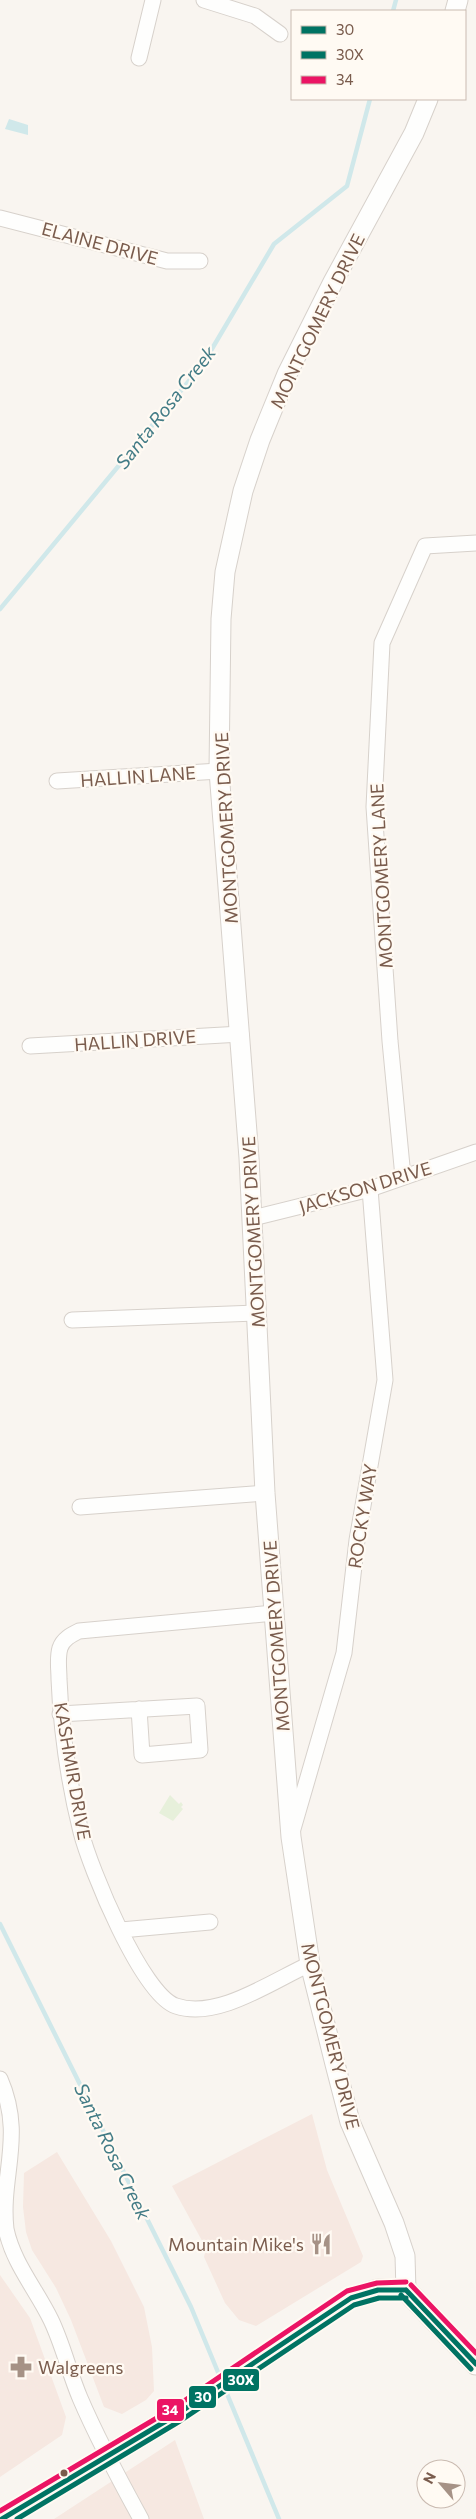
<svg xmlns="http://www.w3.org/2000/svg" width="476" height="2519" font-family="Commissioner,sans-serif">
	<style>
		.commercial { fill: #f6e8e1 }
		.green { fill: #e7f0db }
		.water { fill: #d0e8ea }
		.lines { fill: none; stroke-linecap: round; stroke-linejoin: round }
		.stream { stroke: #d0e8ea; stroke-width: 4.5 }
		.minor-casing { stroke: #d7d1cb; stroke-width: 17 }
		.tertiary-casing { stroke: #d7d1cb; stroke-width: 21 }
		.secondary-casing { stroke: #d9d2cb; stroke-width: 23 }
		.minor { stroke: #fefefd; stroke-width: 15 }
		.tertiary { stroke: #fefefd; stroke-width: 19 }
		.secondary { stroke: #fefefd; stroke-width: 21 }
		.bus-1-casing { stroke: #fffaf3; stroke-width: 9 }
		.bus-2-casing { stroke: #fffaf3; stroke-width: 9 }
		.bus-3-casing { stroke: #fffaf3; stroke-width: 9 }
		.bus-1 { stroke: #007363; stroke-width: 5 }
		.bus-2 { stroke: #007363; stroke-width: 5 }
		.bus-3 { stroke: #eb1464; stroke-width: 5 }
		.bus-dot { fill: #7a5c4d; stroke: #fffaf3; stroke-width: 2 }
		.labels { text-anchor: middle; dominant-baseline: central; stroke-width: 4.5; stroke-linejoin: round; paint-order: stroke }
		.street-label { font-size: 18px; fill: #7a5c4d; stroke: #fffaf3 }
		.poi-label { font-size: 18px; fill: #7a5c4d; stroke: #fffaf3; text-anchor: end }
		.water-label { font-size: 19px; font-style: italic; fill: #437c86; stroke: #fffaf3 }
		.line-badge { stroke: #fffaf3; stroke-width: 2 }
		.badge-label { font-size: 14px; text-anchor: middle; font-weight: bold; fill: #fff }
	</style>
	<rect width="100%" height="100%" fill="#f9f5f0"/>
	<path class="commercial" d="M312,2114L327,2170L363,2256L361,2262L256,2326L239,2320L225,2303L204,2257L206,2248L172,2186Z
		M57,2152L111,2241L144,2307L152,2347L154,2391L146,2400L122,2414L104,2407L71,2320L56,2288L32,2250L26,2232L23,2207L24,2173Z
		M0,2275L30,2318L66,2417L62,2435L0,2477Z
		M175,2440L204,2519H54Z"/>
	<path class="green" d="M170,1795L179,1804L181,1802L183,1805L181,1807L183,1809L173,1821L159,1813Z"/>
	<path class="water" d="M9,119L28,125V135L5,129Z"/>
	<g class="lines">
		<path class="stream" d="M393,11L396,0
			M0,609L203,364L274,244L347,186L370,99
			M0,1924L191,2307L220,2377
			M225,2389L279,2519"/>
		<g class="minor-casing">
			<path id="minor" d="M204,0L255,16L280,34
				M139,58L153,0
				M0,218L167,261H200
				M57,781L219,771
				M30,1046L241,1034
				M403,1177L390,1041L374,807L382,643L425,546L476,543
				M253,1218L370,1189L476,1152
				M72,1320L257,1313
				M80,1507L265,1493
				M274,1613L79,1631C71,1635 63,1639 60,1648C57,1658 59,1669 59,1679C61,1728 69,1784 81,1832C90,1868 142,1995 176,2006C218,2020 272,1981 310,1964
				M60,1714L197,1706L200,1750L142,1755L139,1709
				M293,1829L344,1653L357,1540L385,1380L370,1189
				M121,1930L210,1922
				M0,2079C25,2136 0,2176 6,2229C13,2263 36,2289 51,2320C63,2345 69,2372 80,2398C98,2440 119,2479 141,2519"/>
		</g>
		<g class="tertiary-casing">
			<path id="tertiary" d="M455,11L458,0
				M406,2290L405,2256L394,2223L350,2122L335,2064L310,1964L291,1837L265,1493L249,1158L219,771L221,619L225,572L243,491L260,440L287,374L333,282L414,133L428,99"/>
		</g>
		<g class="secondary-casing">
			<path id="secondary" d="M2,2519L176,2415L351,2298L378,2290H406L476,2364"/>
		</g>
		<use href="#minor" class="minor"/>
		<use href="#tertiary" class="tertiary"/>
		<use href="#secondary" class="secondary"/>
		<g class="bus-1-casing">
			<path id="bus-1" d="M406,2290L476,2364
				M2,2519L176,2415L351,2298L378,2290H406"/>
		</g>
		<g class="bus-2-casing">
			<path id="bus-2" d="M401,2295L471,2369
				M17,2519L180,2421L354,2305L379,2298H406"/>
		</g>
		<g class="bus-3-casing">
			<path id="bus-3" d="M411,2285L476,2353
				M0,2511L172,2409L347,2291L377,2283L406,2282"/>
		</g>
		<use href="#bus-1" class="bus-1"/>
		<use href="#bus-2" class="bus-2"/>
		<use href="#bus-3" class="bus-3"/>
	</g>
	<defs>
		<g id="restaurant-bare" transform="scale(1.725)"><path d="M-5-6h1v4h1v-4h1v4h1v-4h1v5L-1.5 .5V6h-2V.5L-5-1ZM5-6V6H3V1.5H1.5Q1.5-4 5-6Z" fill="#a69286" stroke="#fffaf3" stroke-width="2.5" paint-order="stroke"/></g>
		<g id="pharmacy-bare" transform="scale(1.725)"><path d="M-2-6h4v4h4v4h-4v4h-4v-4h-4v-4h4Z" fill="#a69286" stroke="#fffaf3" stroke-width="2.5" paint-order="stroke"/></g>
	</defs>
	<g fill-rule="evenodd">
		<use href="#restaurant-bare" x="321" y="2244"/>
		<use href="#pharmacy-bare" x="21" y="2367"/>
	</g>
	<circle class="bus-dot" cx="64" cy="2473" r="4.5"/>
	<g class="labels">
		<g class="street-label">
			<text transform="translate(100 243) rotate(15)">ELAINE DRIVE</text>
			<text transform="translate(317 321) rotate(-64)">MONTGOMERY DRIVE</text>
			<text transform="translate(138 776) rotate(-4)">HALLIN LANE</text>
			<text transform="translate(226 828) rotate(-93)">MONTGOMERY DRIVE</text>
			<text transform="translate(381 876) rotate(-93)">MONTGOMERY LANE</text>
			<text transform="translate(135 1040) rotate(-4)">HALLIN DRIVE</text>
			<text transform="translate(365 1187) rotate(-17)">JACKSON DRIVE</text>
			<text transform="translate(253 1232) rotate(-93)">MONTGOMERY DRIVE</text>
			<text transform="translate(362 1516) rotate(-81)">ROCKY WAY</text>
			<text transform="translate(276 1636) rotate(-94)">MONTGOMERY DRIVE</text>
			<text transform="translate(73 1771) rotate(80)">KASHMIR DRIVE</text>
			<text transform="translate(331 2036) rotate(76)">MONTGOMERY DRIVE</text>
		</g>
		<g class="poi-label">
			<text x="304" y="2244">Mountain Mike's</text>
			<text x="38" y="2367" text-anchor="start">Walgreens</text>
		</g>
		<g class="water-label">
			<text transform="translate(165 407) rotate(-52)">Santa Rosa Creek</text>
			<text transform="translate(113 2151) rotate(64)">Santa Rosa Creek</text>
		</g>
	</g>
	<g class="line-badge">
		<rect x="222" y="2368" width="38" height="24" rx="5" fill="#007363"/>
		<rect x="188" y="2385" width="29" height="24" rx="5" fill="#007363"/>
		<rect x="156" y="2398" width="29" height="24" rx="5" fill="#eb1464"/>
	</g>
	<g class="badge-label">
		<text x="241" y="2385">30X</text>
		<text x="203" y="2402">30</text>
		<text x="170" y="2415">34</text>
	</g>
	<rect x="291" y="10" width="175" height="90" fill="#fffaf3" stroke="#cabbb1"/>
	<rect x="301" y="26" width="25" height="8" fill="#007363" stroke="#cabbb1"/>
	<text x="336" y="35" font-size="15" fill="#7a5c4d">30</text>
	<rect x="301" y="51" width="25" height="8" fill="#007363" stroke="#cabbb1"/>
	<text x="336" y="60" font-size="15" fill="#7a5c4d">30X</text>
	<rect x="301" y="76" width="25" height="8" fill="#eb1464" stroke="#cabbb1"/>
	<text x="336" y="85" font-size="15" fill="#7a5c4d">34</text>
	<g transform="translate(441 2484) rotate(298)"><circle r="24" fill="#fffaf3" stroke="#cabbb1"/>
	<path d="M0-4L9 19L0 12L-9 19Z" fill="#a69286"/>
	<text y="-8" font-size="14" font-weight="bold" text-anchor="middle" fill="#7a5c4d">N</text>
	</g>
</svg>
